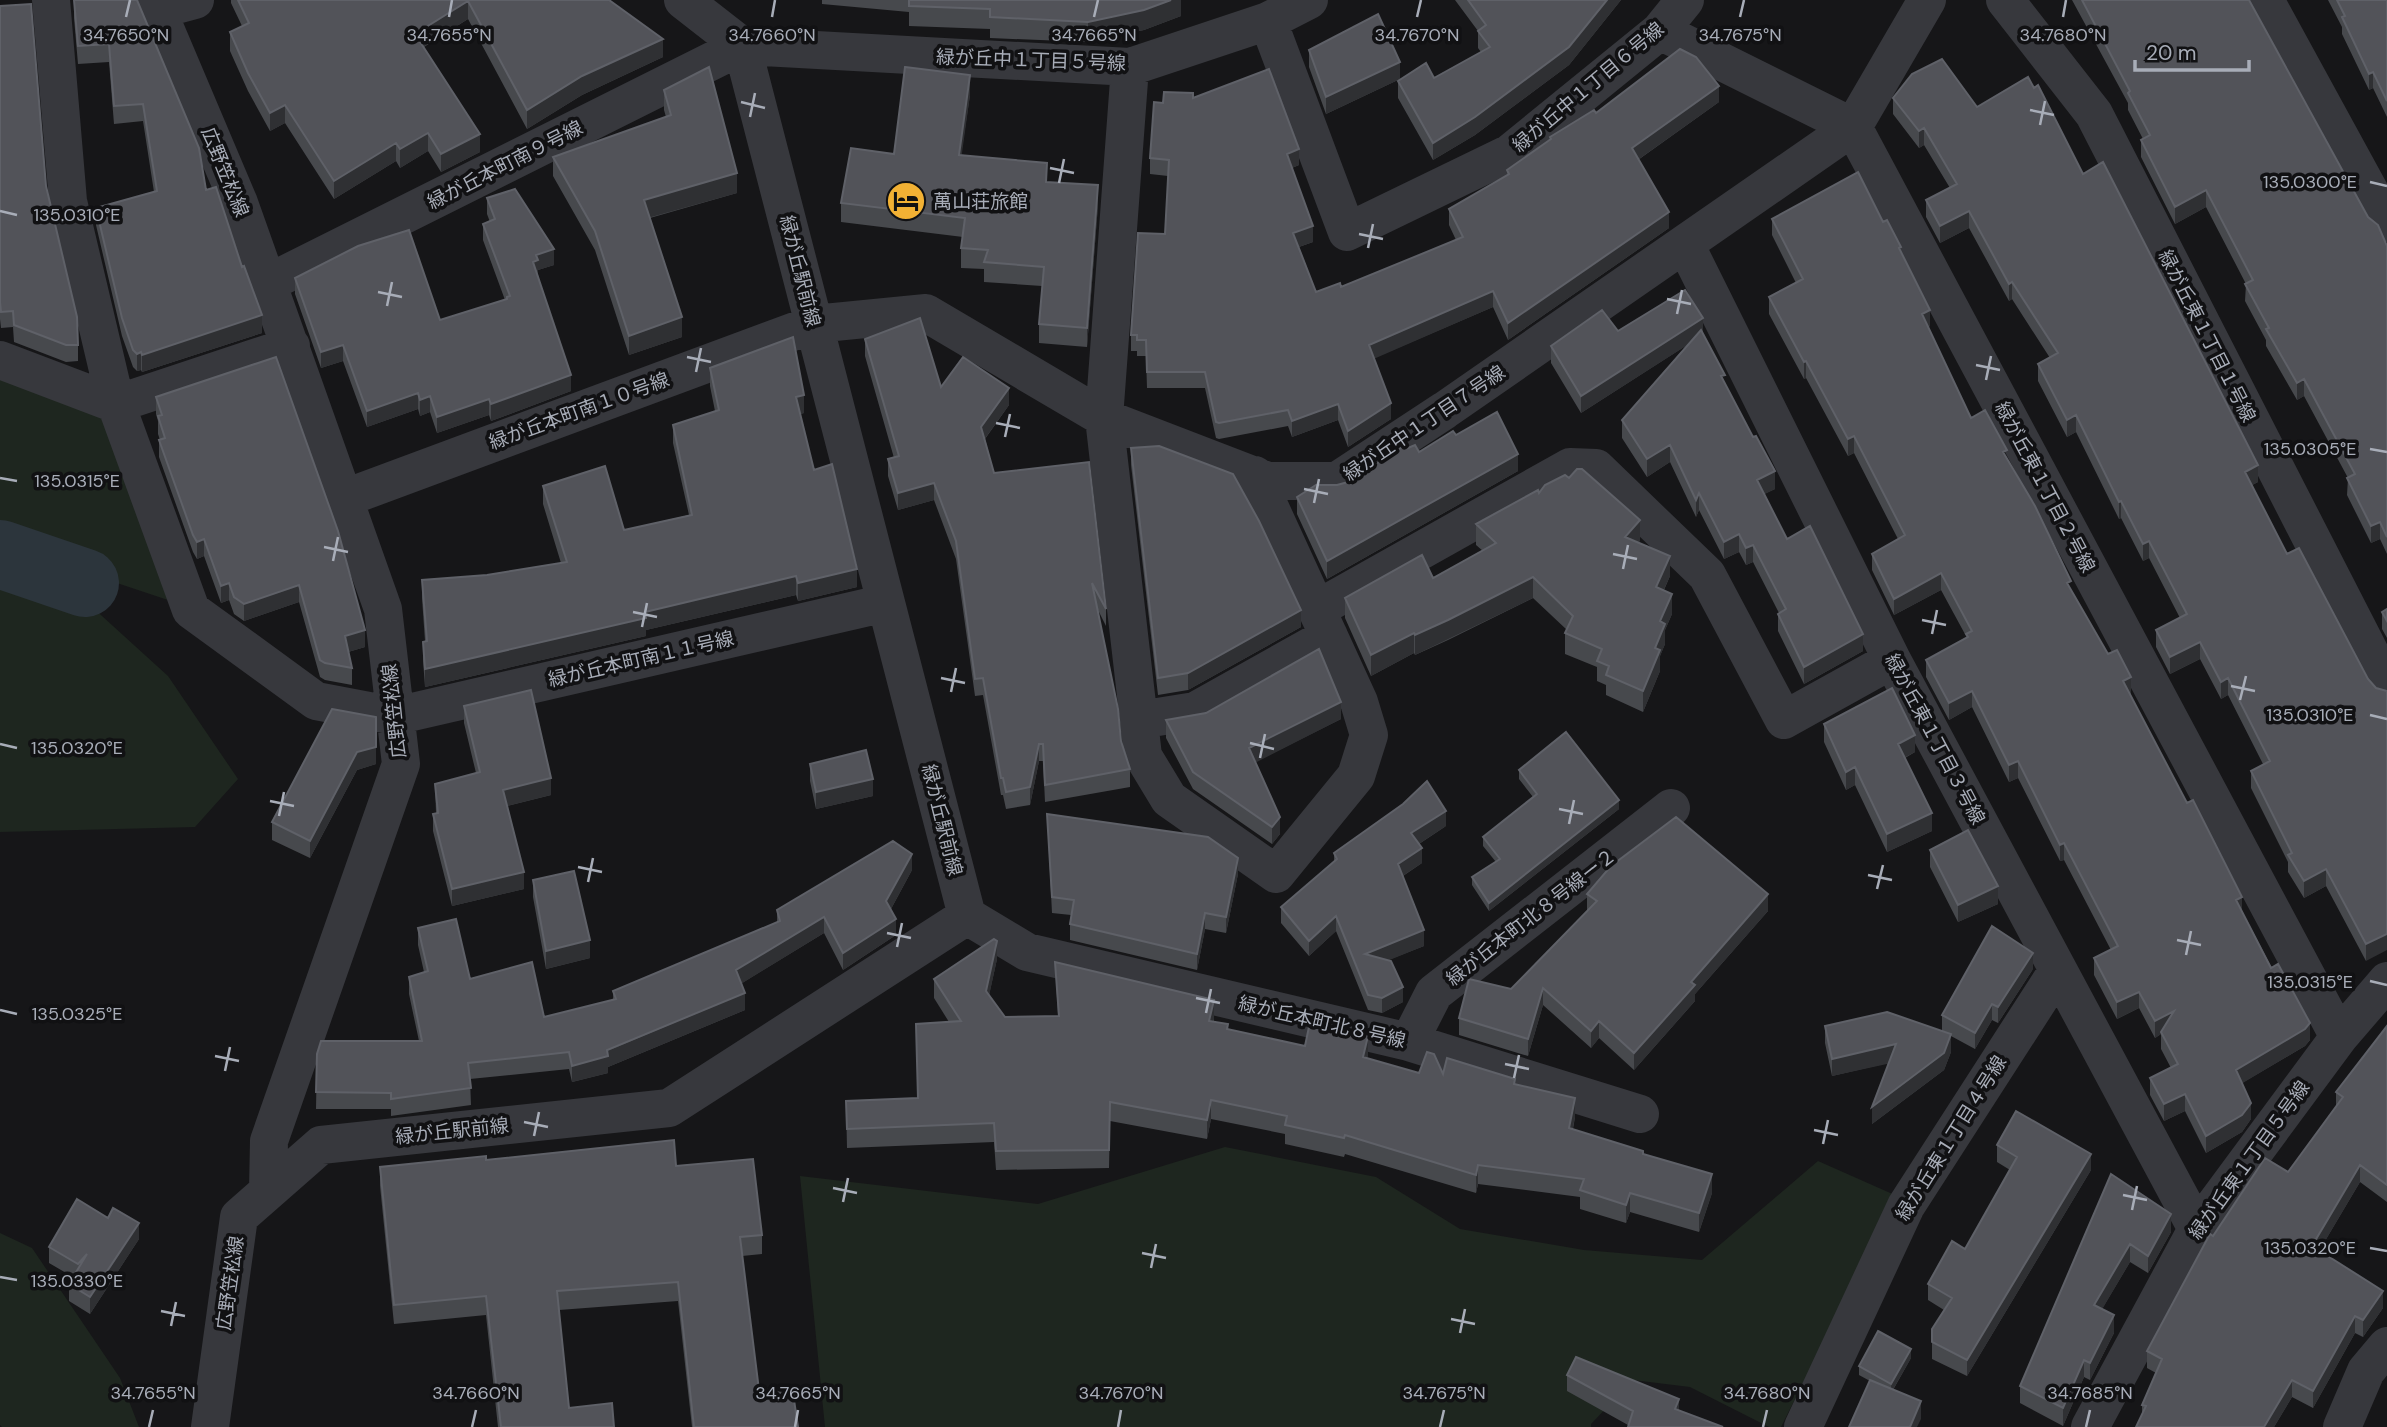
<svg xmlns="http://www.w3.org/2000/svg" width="2387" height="1427" font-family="'DM Sans','Noto Sans JP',sans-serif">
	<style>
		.green { fill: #1e261f }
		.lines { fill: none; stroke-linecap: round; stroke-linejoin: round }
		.river { stroke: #2c353c; stroke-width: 68 }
		.minor { stroke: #37383d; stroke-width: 38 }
		.wall { fill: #47494d }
		.shaded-wall { fill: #2f3033 }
		.building { fill: #525359; stroke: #5f6168; stroke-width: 2 }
		.ticks { fill: none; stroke: #a8adb8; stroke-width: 2.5 }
		.labels { text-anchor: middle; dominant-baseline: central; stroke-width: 7; stroke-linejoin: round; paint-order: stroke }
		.street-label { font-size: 19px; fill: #a8adb8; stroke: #111113 }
		.poi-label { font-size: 19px; fill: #a8adb8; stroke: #111113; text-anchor: start }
		.ticks-label { font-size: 18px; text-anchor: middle; fill: #a8adb8; stroke: #111113; stroke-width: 7; stroke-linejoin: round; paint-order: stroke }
	</style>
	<rect width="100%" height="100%" fill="#161618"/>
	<path class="green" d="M0,375L100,411L171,601L36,556L168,676L238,779L195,827L0,832Z
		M1225,1147L1376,1177L1460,1229L1584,1250L1702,1260L1818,1161L1897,1196L1781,1427H1769L1690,1387L1633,1380L1591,1424V1427H825L800,1176L1038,1204Z
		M0,1233L32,1248L120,1378L139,1427H2L0,1425Z"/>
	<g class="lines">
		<path class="river" d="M0,554L85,583"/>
		<path class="minor" d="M51,0L68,201L116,404L191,610L316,701L395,716L886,603
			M153,0L239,203L383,609L401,764L269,1141L268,1191
			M2005,0L2094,114L2387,686
			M2265,0L2387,223
			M158,10L195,0
			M1268,21L1347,232L1510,153L1660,31L1685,0
			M1660,31L1853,127L2339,1037
			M1130,67L1104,418L1143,756L1169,799L1276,874L1356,776L1369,735L1359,702L1255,475
			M1685,244L1892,660L2197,1229
			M268,283L742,46L1130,67L1268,21L1309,0
			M0,360L116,404L291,346
			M345,498L814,324L926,313L1104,418L1268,481H1337L1445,410L1853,127L1927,0
			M1317,609L1570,467L1596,468L1707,575L1784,720L1892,660
			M1139,720L1195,711L1329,636
			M967,916L1027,952L1409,1042L1640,1114
			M1409,1042L1434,993L1671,808
			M210,1427L239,1217L321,1145L669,1108L967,916L742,46L683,0
			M1803,1427L1906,1206L2058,970
			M2090,1427L2197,1229L2339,1037L2387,981
			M2342,1427L2366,1371L2387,1346"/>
	</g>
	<path class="wall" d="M74,0H137L206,190L262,333L142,372L141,370L137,371L133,367L122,336L96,225V208L154,192L143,121L114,124L109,62L78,64L74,18Z
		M231,0H609L663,57L582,95L527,129L468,19L424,47L480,152L441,172L428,151L400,168L396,161L334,199L285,123L270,131L248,91L230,51V32L242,26L231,3Z
		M822,0H1181V16L1144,30L1088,42L990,38V29L909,26V12L822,4Z
		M1455,0H1621L1569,65L1475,135L1433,160L1398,98V81L1434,78L1481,52L1478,48V31Z
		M2072,0H2249L2368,217L2387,246V554L2380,539L2371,543L2347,495L2348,478L2304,396L2297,400L2266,346V340L2245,301L2246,284L2206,207L2175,224L2141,157V140L2143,139L2128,110V103Z
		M2328,0H2387V117L2373,88L2369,90L2342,34V27Z
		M0,6L46,186L78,345V361L66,362L14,342L13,327L1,328L0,319Z
		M1309,50L1400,79L1326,114L1309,67Z
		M664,90L737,193L650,218L682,337L629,355L595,250L553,176V157L666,117L664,110Z
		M970,95L961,155L1047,182L1098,205L1087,347L1039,343V324L1042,286L984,282V269L961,268V248L963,237L841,222V203L894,154Z
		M1193,98L1299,165L1292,168L1313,242L1299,247L1316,292L1341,287L1456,240L1449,225V209L1507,176V170L1550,140V137L1596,113L1719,102L1638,160L1669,228L1508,340L1493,307L1374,358L1391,419L1348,447L1338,420L1292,437L1288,426L1219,439L1216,438L1205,388H1147L1146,356H1137V351H1131V335L1165,234L1168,176L1150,174V158L1163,103Z
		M1893,98L1977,107L2083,174L2258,482L2252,485L2287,554L2368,679L2366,961L2326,886L2304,898L2288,872V862L2251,788V771L2263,764L2228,695L2221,699L2200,659L2170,674L2156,647V630L2180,618L2149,558L2143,561L2121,518L2119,519L2076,432L2067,437L2038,381V364L2050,358L2012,299L2009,301L1969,228L1940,243L1926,217V200L1950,188L1924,145L1919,148L1893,114Z
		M487,198L554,265L538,270V275L571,391L491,421L489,415L437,433L430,412L420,416L418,409L367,427L343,361L321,368L295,294V278L440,320L505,300L483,240V224L490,222L487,214Z
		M1772,219L1883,222L1901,251L1930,326L1928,327L1971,418L2007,459L2071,591L2131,693L2130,694L2242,911L2310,1040L2305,1046L2242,1083L2251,1119L2242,1132L2206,1153L2185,1111L2164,1121L2150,1095V1078L2171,1068L2161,1049V1034L2155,1038L2139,1008L2117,1019L2094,975V958L2111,950L2064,860L2060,861L2018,778L2009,782L1972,707L1949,720L1926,677V660L1966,638V636L1941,590L1894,615L1872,570V554L1898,539L1854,453L1848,456L1806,378L1804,379L1769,314V297L1796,283L1772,235Z
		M1618,331L1703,334L1725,383L1775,489L1764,494L1787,539L1863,651L1804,684L1778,631V614L1779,613L1753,562L1746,565L1739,552L1724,559L1699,510L1696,517L1670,462L1647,477L1622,438V420L1687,345L1581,413L1551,363V346Z
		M865,339L941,387L1009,405L985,439L994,473L1089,462L1106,609V626L1098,610L1121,741L1130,769V787L1045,802L1043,761H1039L1030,805L1006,809L1003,795H1001L983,695L975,696L956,559L934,500L898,510L888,476V459L894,458L865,356Z
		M710,368L804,413L800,414L814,470L857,587L798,601L796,595L646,630V636L425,687L423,660V642L425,641L422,598V580L487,575L561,563L543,504V486L624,530L689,515L673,443V425L715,411L710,386Z
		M156,397L365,647L348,652L352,668V685L325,680L320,677L299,602L244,621L234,614L229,600L221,603L204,556L197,559L193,552L159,457V440H160L158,434V421L156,414Z
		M1456,435L1518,471L1327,579L1297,514V497L1348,482L1408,448L1419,452Z
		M1131,448L1301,627L1188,690L1158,695L1131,465Z
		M1539,493L1640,541L1638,542L1670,576L1664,590L1672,614L1665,630V644L1660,656V671L1643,712L1606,695V685L1597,681V667L1565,654V633L1567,630L1533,598L1448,640L1415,655L1414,653L1371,676L1345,618V598L1433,578L1483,551L1476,545V524Z
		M2387,609V638L2382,629V612Z
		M464,706L551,795L507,806L524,889L452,906L433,831V814L436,813L435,784L476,773L464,723Z
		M332,709L376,764L357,770L310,858L272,840V822Z
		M1341,719L1255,762L1280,834L1272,844L1193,789L1166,738V720Z
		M1824,724L1915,752L1905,758L1932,831L1887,852L1855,785L1846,790L1824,742Z
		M810,764L873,796L816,809L810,781Z
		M1519,770L1619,809L1489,911L1472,885V877L1496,862L1483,846V837L1533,797L1519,779Z
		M1047,814L1238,874L1226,933L1205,929L1197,970L1070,940V924L1071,915L1052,913Z
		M1446,826L1419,844L1422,863L1403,876L1424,946L1388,960L1403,1002L1382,1013L1368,1010L1336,931L1309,956L1281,923V907L1334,862V853Z
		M1930,850L1998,904L1958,922L1930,867Z
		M912,870L891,909L896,935L843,970L824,933L742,983L745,1010L608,1067V1073L572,1082L569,1069L470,1079L471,1105L398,1115L391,1116V1109H316L317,1054L419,1041L409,994V977L424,972L418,945V928L470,979L544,1017L613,1000V991L777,922V910Z
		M533,880L590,958L546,969L533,897Z
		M1587,894L1768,911L1695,994V1001L1634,1070L1599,1038L1591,1048L1543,1005L1528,1056L1459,1035V1018L1511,989L1587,911Z
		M997,959L989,995L1005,1017L1058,1016L1055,962L1214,1019V1022L1228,1029L1305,1046L1368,1055L1367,1058L1419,1073L1443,1074L1515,1084L1575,1117L1573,1129L1643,1154L1712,1193L1699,1232L1630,1212L1626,1223L1580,1209V1197L1478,1184L1476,1193L1345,1154L1344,1157L1285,1144V1134L1211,1119L1207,1139L1110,1121L1109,1168L996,1170L994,1142L847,1148L846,1101L918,1098L916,1024L949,1022L934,998V979Z
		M2033,969L1998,1023L1992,1020L1975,1049L1951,1036V1052L1944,1070L1872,1124L1888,1063L1832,1076L1825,1043V1026L1942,1031V1015Z
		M2387,1026V1202L2360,1182L2319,1251L2383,1308L2363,1337L2355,1333L2313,1408L2292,1397L2274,1427H2136L2142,1414V1405L2156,1373L2147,1368V1351L2213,1236L2288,1172L2336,1107V1092Z
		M1997,1145L2091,1170L1967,1376L1932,1359V1329L1944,1310L1928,1300V1284L1965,1249L2010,1170L1997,1162Z
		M486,1160L676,1166L762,1235V1254L742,1256L759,1390L798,1427H692L678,1301L559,1310L569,1408L614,1427H498L486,1315L394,1324L380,1186V1167Z
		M2111,1174L2171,1232L2148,1273L2130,1262L2102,1309L2114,1333L2090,1380L2084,1377L2063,1426L2020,1403V1386Z
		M139,1239L90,1314L69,1301V1284L73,1277L49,1263V1247Z
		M1911,1358L1893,1390L1921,1419L1870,1381L1859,1375V1366Z
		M1567,1375L1679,1411L1628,1425L1567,1391Z"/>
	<path class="shaded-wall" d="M1171,0H1181V16L1144,30L1088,42V22Z
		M1607,0H1621L1569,65L1475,135L1433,160V143Z
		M468,1V19L415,52V34Z
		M663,39V57L582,95L527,129V110L582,76Z
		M1400,62V79L1326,114V97Z
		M2373,72V88L2369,90V74Z
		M970,75V95L959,175V155Z
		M1719,86V102L1632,164V148Z
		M285,105V123L270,131V113Z
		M1924,128V145L1919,148V131Z
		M428,133V151L400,168V149Z
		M480,134V152L441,172V154Z
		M396,143V161L334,199V181Z
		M1299,149V165L1287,170V154Z
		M737,173V193L644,219V200Z
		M1098,185V205L1087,347V328Z
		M2206,190V207L2175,224V207Z
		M1969,211V228L1940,243V226Z
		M1669,212V228L1508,340V323Z
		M1313,226V242L1293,249V233Z
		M554,249V265L538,270V276L533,262L536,255Z
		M2012,282V299L2009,301V284Z
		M1493,291V307L1369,361V345Z
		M1930,310V326L1922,331V314Z
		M262,315V333L142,372V355Z
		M682,317V337L629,355V336Z
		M1703,318V335L1581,413V396Z
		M343,345V361L321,368V352Z
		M141,352V370L137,371V354Z
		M1806,361V378L1804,379V362Z
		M571,375V391L491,421V404Z
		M2304,379V396L2297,400V383Z
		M1009,388V405L981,444V427Z
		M418,393V409L367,427V411Z
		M804,395V413L796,415V397Z
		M430,396V412L420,416V400Z
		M489,399V415L437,433V417Z
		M1391,403V419L1348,447V431Z
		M1338,404V420L1292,437V421Z
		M2076,415V432L2067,437V420Z
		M1854,436V453L1848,456V439Z
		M1670,445V462L1647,477V459Z
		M1518,454V471L1327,579V561Z
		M2258,465V482L2245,489V472Z
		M1775,471V489L1757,498V480Z
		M934,483V500L898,510V493Z
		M1699,493V510L1696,517V500Z
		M2121,501V518L2119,519V502Z
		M1640,520V541L1625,557V537Z
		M2380,522V539L2371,543V526Z
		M1739,534V552L1724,559V542Z
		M204,539V556L197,559V542Z
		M2149,541V558L2143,561V544Z
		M1753,545V562L1746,565V548Z
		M1670,556V576L1656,607V587Z
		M857,569V587L798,601V583Z
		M1941,573V590L1894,615V599Z
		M796,576V595L646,630V636L425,687V669L645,612Z
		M1533,577V598L1415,655V635Z
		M229,583V600L221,603V586Z
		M299,585V602L244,621V604Z
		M1672,594V614L1665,630V644L1660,656V671L1643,712V691L1655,648L1660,621Z
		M1301,610V627L1188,690V673Z
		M365,630V647L345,653V636Z
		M1414,633V653L1371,676V655Z
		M1863,634V651L1804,684V667Z
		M2200,642V659L2170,674V657Z
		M2131,677V693L2123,697V681Z
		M2228,678V695L2221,699V682Z
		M1972,691V707L1949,720V703Z
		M1341,702V719L1249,766V748Z
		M1915,735V752L1898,761V744Z
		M1039,744V761L1030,805V787Z
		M376,747V764L357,770L310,858V841L357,752Z
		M2018,761V778L2009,782V765Z
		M1855,767V785L1846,790V772Z
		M551,778V795L503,807V790Z
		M873,779V796L816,809V792Z
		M1619,800V809L1489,911V903Z
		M1446,811V826L1411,849V833Z
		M1932,813V831L1887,852V834Z
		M1280,817V834L1272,844V827Z
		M2064,843V860L2060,861V845Z
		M1422,848V863L1398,879V864Z
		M912,854V870L886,918V901Z
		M1238,858V874L1226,933V917Z
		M2326,869V886L2304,898V881Z
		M524,872V889L452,906V889Z
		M1998,886V904L1958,922V905Z
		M1768,894V911L1695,994V1001L1634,1070V1053L1691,982Z
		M2242,897V914L2236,900Z
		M1205,913V929L1197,970V954Z
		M1336,916V931L1309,956V941Z
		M824,917V933L736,987V970Z
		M896,919V935L843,970V953Z
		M1424,930V946L1365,970V954Z
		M2387,934V950L2366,961V944Z
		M590,940V958L546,969V951Z
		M997,941V959L986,1010V991Z
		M2033,953V969L1998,1023V1007Z
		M1403,987V1002L1382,1013V998Z
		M1543,988V1005L1528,1056V1039Z
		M2139,992V1008L2117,1019V1002Z
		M745,993V1010L608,1067V1073L572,1082V1066Z
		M1214,1000V1019L1209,1040V1021Z
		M1992,1004V1020L1975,1049V1033Z
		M2174,1011L2161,1032V1034L2155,1038V1021Z
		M1599,1021V1038L1591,1048V1031Z
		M2310,1023V1040L2305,1046L2236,1087V1070Z
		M1951,1034V1052L1944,1070L1872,1124V1107Z
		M1368,1036V1055L1363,1076V1057Z
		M1896,1044V1062L1832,1076V1059Z
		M2185,1094V1111L2164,1121V1104Z
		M1575,1098V1117L1569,1146V1128Z
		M1211,1100V1119L1207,1139V1120Z
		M2251,1103V1119L2242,1132L2206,1153V1136Z
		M2091,1154V1170L1967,1376V1360Z
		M1478,1165V1184L1476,1193V1175Z
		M2360,1165V1182L2312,1263V1246Z
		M1712,1174V1193L1699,1232V1213Z
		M1630,1193V1212L1626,1223V1205Z
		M2171,1214V1232L2148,1273V1256Z
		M139,1223V1239L90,1314V1297Z
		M2130,1244V1262L2094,1323V1305Z
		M2383,1291V1308L2363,1337V1320Z
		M2114,1315V1333L2090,1380V1363Z
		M2355,1316V1333L2313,1408V1391Z
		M1911,1349V1358L1891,1393V1384Z
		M2084,1360V1377L2063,1426V1408Z
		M2292,1380V1397L2274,1427H2264Z
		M1679,1399V1415L1675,1409Z
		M1921,1401V1419L1917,1427H1910Z"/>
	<path class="building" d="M74,0H137L199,148L206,190L216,187L242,267L244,266L262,315L142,355L141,352L137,354L133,350L122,318L96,208L157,191L143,104L114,106L109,44L78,46Z
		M238,0H609L663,39L582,76L527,110L468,1L415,34L480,134L441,154L428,133L400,149L396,143L334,181L285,105L270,113L248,73L230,32L249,23Z
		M909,0H1171L1144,10L1088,22L990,17V9L909,6Z
		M1468,0H1607L1569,47L1475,117L1433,143L1398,81L1426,63L1434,78L1490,47L1478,31L1486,25Z
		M2082,0H2249L2368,217L2378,225L2387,246V537L2380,522L2371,526L2347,478L2355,474L2304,379L2297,383L2266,329L2269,328L2245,284L2253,280L2206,190L2175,207L2141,140L2150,135L2128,93L2130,91Z
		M2337,0H2387V101L2373,72L2369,74L2342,17L2345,16Z
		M31,4L46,186L77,317L78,345H66L14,325L13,311L1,312L0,302V6Z
		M1378,14L1400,62L1326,97L1309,50Z
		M1680,49L1696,57L1719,86L1632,148L1669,212L1508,323L1493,291L1369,345L1391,403L1348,431L1338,404L1292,421L1288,410L1219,423L1216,422L1205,372H1147L1146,340H1137V335H1131L1138,233L1165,234L1169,160L1150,158L1154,102L1163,103L1164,92L1193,93V98L1269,69L1299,149L1287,154L1313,226L1293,233L1316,292L1340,283L1341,287L1463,237L1449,209L1509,174L1507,170L1551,139L1550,137L1594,110L1596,113Z
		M1942,59L1977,107L2028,77L2034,88L2038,85L2083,174L2103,162L2258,465L2245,472L2287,554L2299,548L2368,679L2376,688L2387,691V934L2366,944L2326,869L2304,881L2288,855L2292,853L2251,771L2270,761L2228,678L2221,682L2200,642L2170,657L2156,630L2187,614L2149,541L2143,544L2121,501L2119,502L2076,415L2067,420L2038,364L2058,353L2012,282L2009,284L1969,211L1940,226L1926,200L1957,184L1924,128L1919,131L1893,98L1912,74Z
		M709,67L737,173L644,200L682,317L629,336L595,231L553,157L671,115L664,90Z
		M905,67L970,75L959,155L1047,163L1046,182L1098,185L1087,328L1039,324L1044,267L984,262L988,250L961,248L965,218L841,203L851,148L894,154Z
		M1858,172L1883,222L1887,220L1901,247L1899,248L1930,310L1922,314L1971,418L1985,410L2007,450L2003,452L2035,506L2071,581L2067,583L2108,654L2117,650L2131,677L2123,681L2187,803L2193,800L2242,897L2236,900L2271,968L2278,964L2310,1023L2305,1029L2236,1070L2251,1103L2242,1115L2206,1136L2185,1094L2164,1104L2150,1078L2178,1064L2161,1032L2174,1011L2155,1021L2139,992L2117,1002L2094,958L2118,946L2064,843L2060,845L2018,761L2009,765L1972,691L1949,703L1926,660L1968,637L1966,634L1972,631L1941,573L1894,599L1872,554L1905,535L1854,436L1848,439L1806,361L1804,362L1769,297L1803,279L1772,219Z
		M515,189L554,249L536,255L538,260L533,262L571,375L491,404L489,399L437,417L430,396L420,400L418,393L367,411L343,345L321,352L295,278L358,246L409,230L440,320L507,299V297L510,296L483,224L495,219L487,198Z
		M1685,290L1703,318L1581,396L1551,346L1602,310L1618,331Z
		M920,318L941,387L963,357L1009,388L981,427L994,473L1089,462L1106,609L1092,583L1118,709L1121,741L1130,769L1045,785L1043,744H1039L1030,787L1006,792L1003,778H1001L983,678L975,679L956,541L934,483L898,493L888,459L899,456L865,339Z
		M1701,330L1725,375L1721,376L1753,437L1756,436L1775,471L1757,480L1787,539L1810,526L1863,634L1804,667L1778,614L1786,609L1753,545L1746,548L1739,534L1724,542L1699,493L1696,500L1670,445L1647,459L1622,420Z
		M793,337L804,395L796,397L814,470L832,464L857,569L798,583L796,576L645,612L646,618L425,669L423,642L427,641L422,580L487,575L567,562L543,486L605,466L624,530L692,515L673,425L719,410L710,368Z
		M276,357L338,531L365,630L345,636L352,668L325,663L320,660L299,585L244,604L234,597L229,583L221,586L204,539L197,542L193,535L159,440L165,438L158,416L162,415L156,397Z
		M1497,412L1518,454L1327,561L1297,497L1316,485H1337L1348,482L1407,444L1408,448L1415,445L1419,452L1453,431L1456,435Z
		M1159,446L1233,474L1259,521L1301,610L1188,673L1158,678L1131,448Z
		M1577,469H1582L1640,520L1625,537L1670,556L1656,587L1672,594L1660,621L1665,624L1655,648L1660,650L1643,691L1606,675L1609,666L1597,661L1602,649L1565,633L1573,616L1533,577L1448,620L1415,635L1414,633L1371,655L1345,598L1422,555L1433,578L1496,543L1476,524L1538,490L1539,493L1545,485L1565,475L1569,478Z
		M2387,609V621L2382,612Z
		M1319,649L1341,702L1249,748L1280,817L1272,827L1193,772L1166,720L1206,713Z
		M1892,688L1915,735L1898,744L1932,813L1887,834L1855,767L1846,772L1824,724Z
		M531,690L551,778L503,790L524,872L452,889L433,814L438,813L435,784L480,772L464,706Z
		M332,709L376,717V747L357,752L310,841L272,822Z
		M1566,732L1619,800L1489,903L1472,877L1500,859L1483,837L1537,794L1519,770Z
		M866,750L873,779L816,792L810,764Z
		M1427,781L1446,811L1411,833L1422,848L1398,864L1424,930L1365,954L1391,961L1403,987L1382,998L1368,995L1336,916L1309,941L1281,907L1337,859L1334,853L1403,804Z
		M1047,814L1208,837L1238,858L1226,917L1205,913L1197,954L1070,924L1074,900L1052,897Z
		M1676,817L1768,894L1691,982L1695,985L1634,1053L1599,1021L1591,1031L1543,988L1528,1039L1459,1018L1469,979L1511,989L1597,901L1587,894L1611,866Z
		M1968,830L1998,886L1958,905L1930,850Z
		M893,841L912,854L886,901L896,919L843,953L824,917L736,970L745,993L607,1050L608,1056L572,1066L569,1052L468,1063L471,1088L398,1098L391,1099V1093L316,1092L317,1054L321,1041H422L409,977L428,971L418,928L456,919L470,979L532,962L544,1017L616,999L613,991L780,921L777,910Z
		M574,871L590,940L546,951L533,880Z
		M1992,926L2033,953L1998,1007L1992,1004L1975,1033L1942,1015Z
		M994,939L997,941L986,991L1005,1017L1059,1016L1055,962L1214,1000L1209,1021L1228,1024L1227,1029L1305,1046L1310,1022L1368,1036L1363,1057L1419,1073L1427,1052L1434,1054L1443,1074L1447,1058L1515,1079L1514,1084L1575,1098L1569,1128L1643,1151V1154L1712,1174L1699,1213L1630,1193L1626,1205L1580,1190L1584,1179L1478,1165L1476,1175L1345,1135L1344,1138L1285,1125L1287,1116L1211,1100L1207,1120L1110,1102L1109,1150L996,1151L994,1123L847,1129L846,1101L918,1098L916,1024L961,1021L934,979Z
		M1887,1012L1951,1034L1944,1053L1872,1107L1896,1044L1832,1059L1825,1026Z
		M2387,1026V1185L2360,1165L2312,1246L2383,1291L2363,1320L2355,1316L2313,1391L2292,1380L2264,1427H2136L2146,1406L2142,1405L2162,1359L2147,1351L2210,1234L2213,1236L2265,1158L2288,1172L2343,1097L2336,1092Z
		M2016,1111L2091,1154L1967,1360L1932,1342V1329L1952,1298L1928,1284L1952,1241L1965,1249L2017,1157L1997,1145Z
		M674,1140L676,1166L753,1159L762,1235L740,1237L759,1390L792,1386L798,1427H694L678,1282L557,1291L569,1408L612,1403L614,1427H501L486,1296L394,1305L380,1167L486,1156V1160Z
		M2111,1174L2171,1214L2148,1256L2130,1244L2094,1305L2114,1315L2090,1363L2084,1360L2063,1408L2020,1386Z
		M77,1199L108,1218L113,1208L139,1223L90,1297L69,1284L87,1254L78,1264L49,1247Z
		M1878,1331L1911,1349L1891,1384L1859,1366Z
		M1576,1357L1679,1399L1675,1409L1723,1427H1628L1633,1411L1567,1375Z
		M1870,1380L1921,1401L1910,1427H1849Z"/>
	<path class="ticks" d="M126,17L130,0M449,17L452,0M772,17L775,0M1094,17L1098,0M1417,17L1421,0M1740,17L1744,0M2063,17L2066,0M741,102L765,108M2030,110L2054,115M750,117L755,93M2040,125L2045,101M1050,168L1074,173M2370,182L2387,186M1059,183L1064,159M0,211L17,215M1359,234L1383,239M1368,248L1373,224M378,292L402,297M1667,299L1691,304M387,306L392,282M1677,314L1682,290M687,357L711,362M1976,365L2000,370M696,372L701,348M1986,380L1991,356M996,423L1020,428M1005,437L1010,414M2370,449L2387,452M0,478L17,481M1304,489L1328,494M1314,503L1319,479M324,547L348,552M1613,554L1637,559M333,561L338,537M1623,569L1628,545M633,612L657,617M1922,620L1946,625M642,627L647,603M1932,634L1937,610M941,678L965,683M2231,686L2255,691M951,692L956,668M2240,700L2246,676M2370,715L2387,719M1250,743L1274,749M0,744L17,748M1260,758L1265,734M270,801L294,806M1559,809L1583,814M279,816L284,792M1569,824L1574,800M578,867L602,872M1868,875L1892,880M588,882L593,858M1877,889L1883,865M887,933L911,938M2177,940L2201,945M897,947L902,923M2186,955L2191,931M2370,981L2387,985M1196,998L1220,1003M0,1010L17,1014M1206,1013L1211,989M215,1056L239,1061M1505,1064L1529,1069M225,1071L230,1047M1514,1078L1519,1055M524,1122L548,1127M1814,1130L1838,1135M534,1136L539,1112M1823,1144L1828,1120M833,1188L857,1193M2123,1195L2147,1200M843,1202L848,1178M2132,1210L2137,1186M2370,1248L2387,1251M1142,1253L1166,1258M1151,1268L1156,1244M0,1277L17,1280M161,1311L185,1316M1451,1319L1475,1324M171,1326L176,1302M1460,1333L1465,1309M149,1427L153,1410M472,1427L476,1410M795,1427L798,1410M1118,1427L1121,1410M1440,1427L1444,1410M1763,1427L1767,1410M2086,1427L2090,1410"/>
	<defs>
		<g id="hotel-disc" transform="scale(2.0125)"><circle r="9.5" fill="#f2b134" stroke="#111113"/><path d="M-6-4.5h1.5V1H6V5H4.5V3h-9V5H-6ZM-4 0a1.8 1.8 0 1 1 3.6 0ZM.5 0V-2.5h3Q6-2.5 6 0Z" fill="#111"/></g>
	</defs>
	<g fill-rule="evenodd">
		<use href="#hotel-disc" x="906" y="201"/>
	</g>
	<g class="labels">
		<g class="street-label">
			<text transform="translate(1031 60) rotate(2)">緑が丘中１丁目５号線</text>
			<text transform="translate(1588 87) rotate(-40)">緑が丘中１丁目６号線</text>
			<text transform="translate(505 165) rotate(-27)">緑が丘本町南９号線</text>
			<text transform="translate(225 172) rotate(68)">広野笠松線</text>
			<text transform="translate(800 271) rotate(76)">緑が丘駅前線</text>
			<text transform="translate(2207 336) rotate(63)">緑が丘東１丁目１号線</text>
			<text transform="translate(579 411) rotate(-20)">緑が丘本町南１０号線</text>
			<text transform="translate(1424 423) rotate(-34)">緑が丘中１丁目７号線</text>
			<text transform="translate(2045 487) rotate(62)">緑が丘東１丁目２号線</text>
			<text transform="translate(641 659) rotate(-13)">緑が丘本町南１１号線</text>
			<text transform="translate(394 711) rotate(-96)">広野笠松線</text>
			<text transform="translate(1935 739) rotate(62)">緑が丘東１丁目３号線</text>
			<text transform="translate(942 820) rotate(76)">緑が丘駅前線</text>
			<text transform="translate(1531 917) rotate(-38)">緑が丘本町北８号線ー２</text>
			<text transform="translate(1322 1022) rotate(13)">緑が丘本町北８号線</text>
			<text transform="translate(452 1131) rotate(-6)">緑が丘駅前線</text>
			<text transform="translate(1951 1138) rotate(-58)">緑が丘東１丁目４号線</text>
			<text transform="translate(2249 1160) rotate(-54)">緑が丘東１丁目５号線</text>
			<text transform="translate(230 1283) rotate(-82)">広野笠松線</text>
		</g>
		<g class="poi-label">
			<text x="933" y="201">萬山荘旅館</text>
		</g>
	</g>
	<g class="ticks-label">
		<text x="126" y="41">34.7650°N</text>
		<text x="449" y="41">34.7655°N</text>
		<text x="772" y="41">34.7660°N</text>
		<text x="1094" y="41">34.7665°N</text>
		<text x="1417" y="41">34.7670°N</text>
		<text x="1740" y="41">34.7675°N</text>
		<text x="2063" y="41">34.7680°N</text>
		<text x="2310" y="188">135.0300°E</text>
		<text x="77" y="221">135.0310°E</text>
		<text x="2310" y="455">135.0305°E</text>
		<text x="77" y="487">135.0315°E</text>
		<text x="2310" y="721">135.0310°E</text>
		<text x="77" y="754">135.0320°E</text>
		<text x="2310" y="988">135.0315°E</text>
		<text x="77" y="1020">135.0325°E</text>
		<text x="2310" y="1254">135.0320°E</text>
		<text x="77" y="1287">135.0330°E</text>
		<text x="153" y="1399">34.7655°N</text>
		<text x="476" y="1399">34.7660°N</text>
		<text x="798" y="1399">34.7665°N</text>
		<text x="1121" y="1399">34.7670°N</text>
		<text x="1444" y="1399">34.7675°N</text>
		<text x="1767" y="1399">34.7680°N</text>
		<text x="2090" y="1399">34.7685°N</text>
	</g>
	<path d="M2135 60v10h114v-10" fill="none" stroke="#a8adb8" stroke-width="3.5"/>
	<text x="2146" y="60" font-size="21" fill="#a8adb8" stroke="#111113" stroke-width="5" paint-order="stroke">20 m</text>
</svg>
